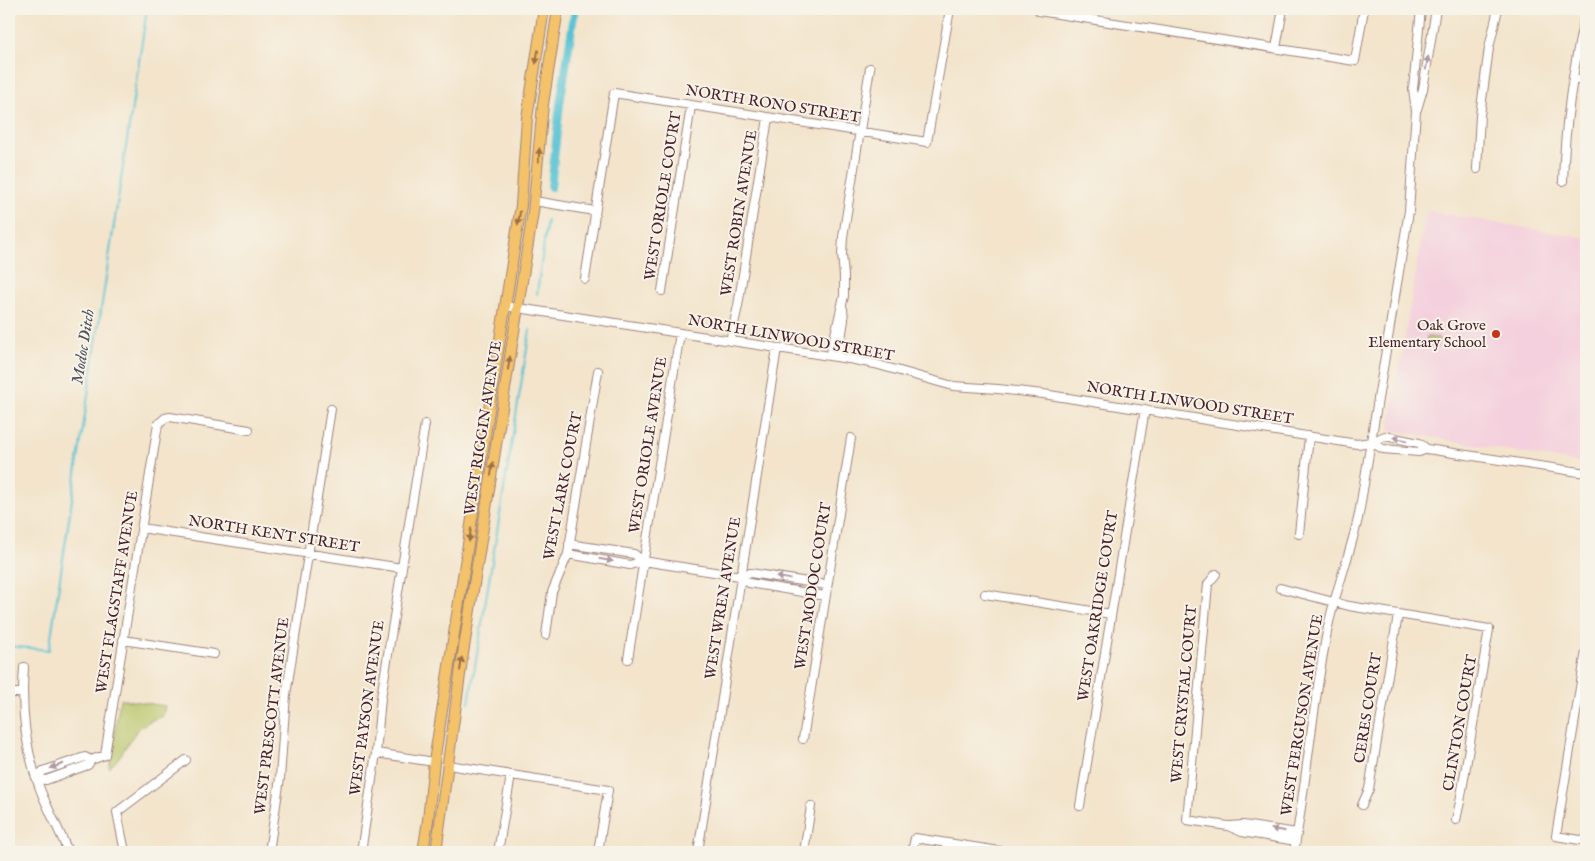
<svg xmlns="http://www.w3.org/2000/svg" width="1595" height="861" font-family="'IM FELL English',serif">
	<style>
		.built { fill: #f4cfdd }
		.green { fill: #b7c466; stroke: #807248 }
		.lines { fill: none; stroke-linecap: round; stroke-linejoin: round }
		.stream { stroke: #57c2d3; stroke-width: 2 }
		.canal { stroke: #57c2d3; stroke-width: 8 }
		.minor-casing { stroke: #9e827b; stroke-width: 10 }
		.major-casing { stroke: #9e827b; stroke-width: 12 }
		.minor { stroke: #fff; stroke-width: 8 }
		.major { stroke: #f3c26a; stroke-width: 10 }
		.oneway { fill: #9e704a }
		.oneway2 { fill: #ae9aa0 }
		.poi-dot { fill: #c8321e; stroke: #f7f3e8; stroke-width: 2 }
		.labels { text-anchor: middle; dominant-baseline: central; stroke-width: 4; stroke-linejoin: round; paint-order: stroke }
		.street-label { font-size: 15px; fill: #4a1f2b; stroke: #f7f3e8 }
		.poi-label { font-size: 15px; fill: #4a1f2b; stroke: #f7f3e8; text-anchor: end }
		.water-label { font-size: 16px; font-style: italic; fill: #4e505d; stroke: #f7f3e8 }
	</style>
	<rect width="100%" height="100%" fill="#f7f3e8"/>
	<filter id="ink" filterUnits="userSpaceOnUse"><feTurbulence type="fractalNoise" baseFrequency=".02" numOctaves="2"/><feDisplacementMap in="SourceGraphic" scale="10" xChannelSelector="R" yChannelSelector="G"/><feConvolveMatrix kernelMatrix="1 2 1 2 8 2 1 2 1" color-interpolation-filters="sRGB"/></filter>
	<filter id="wash" filterUnits="userSpaceOnUse"><feTurbulence type="fractalNoise" baseFrequency=".0096" numOctaves="4" result="noise"/><feDisplacementMap in="SourceGraphic" scale="20" xChannelSelector="R" yChannelSelector="G"/><feGaussianBlur stdDeviation="1.12" result="paint"/><feColorMatrix in="noise" values="0 0 0 0 0 0 0 0 0 0 0 0 0 0 0 0 0 1.4 0 .05"/><feComposite in="paint" operator="in"/></filter>
	<g filter="url(#wash)">
		<rect width="100%" height="100%" fill="#f3e4cb"/>
		<path class="built" d="M1426,211L1586,238V464L1389,430Z"/>
		<path class="green" d="M1427,337L1439,338L1437,348L1426,347Z
			M120,699L165,706L163,716C154,719 142,724 136,732C126,744 122,757 109,768Z"/>
		<g class="lines">
			<path class="stream" d="M537,294L547,220
				M9,646L49,650L147,9
				M469,703L530,330"/>
			<path class="canal" d="M551,187L560,104L575,9"/>
		</g>
	</g>
	<g filter="url(#ink)">
		<g class="lines">
			<g class="minor-casing">
				<path id="minor" d="M1039,9V11L1355,61L1364,9
					M1276,48L1283,9
					M1573,79L1586,81
					M1417,109L1423,89L1436,9
					M1477,169L1480,115L1489,48L1498,9
					M1563,181C1565,124 1573,67 1586,11
					M534,201L595,211
					M585,279L614,93L927,142L950,9
					M662,291L691,106
					M505,306L849,359L875,364L953,386L998,389L1043,394L1357,444L1371,442L1385,436L1419,443L1427,449L1586,473
					M730,341L738,306L768,118
					M830,356L844,296V276L842,254L843,237L870,68
					M838,357L844,320L843,309
					M1371,442L1383,449L1419,452L1427,449
					M141,528L402,568
					M1299,534L1309,436
					M569,544L634,554L643,561L740,576L749,583L825,596
					M568,554L630,565L643,561
					M1216,574L1208,584L1187,820L1228,826L1242,832L1296,841
					M740,576L750,573L827,585
					M1280,588L1349,606L1489,629L1460,802L1456,820
					M985,594L1111,614
					M546,635L552,592L568,554L598,371
					M123,640L214,654
					M1586,651L1556,836L1586,841
					M628,659L680,333
					M24,667C21,708 25,750 40,789C48,810 60,831 68,852
					M9,693H23
					M803,739L851,438
					M376,753L434,762
					M448,765L608,790L598,852
					M36,779L46,780L88,765L91,760L105,755L158,424L165,418L170,417L249,430
					M36,779L43,771L85,757L91,760
					M1362,805L1369,789L1398,615
					M1080,806L1145,409
					M1230,826L1243,825L1297,833
					M125,852L117,812L186,760
					M269,852L280,778L286,695L331,409
					M361,852L376,753L381,698L425,424
					M498,852L511,775
					M698,852L777,348
					M804,852L811,806
					M912,852L915,838L1006,852
					M1294,852C1307,778 1313,702 1328,627C1336,589 1351,552 1359,514L1409,211L1416,111L1413,89L1421,9"/>
			</g>
			<g class="major-casing">
				<path id="major" d="M423,852L428,820L434,762L521,205L527,118L544,9
					M436,852L462,660L533,212L543,104L558,9"/>
			</g>
			<use href="#minor" class="minor"/>
			<use href="#major" class="major"/>
		</g>
		<defs><path id="oneway-solid" d="M-6-.8H1V-3.2L6.5 0L1 3.2V.8H-6Z" transform="scale(1.25)"/></defs>
		<g class="oneway">
			<use href="#oneway-solid" transform="translate(537 57) rotate(99)"/>
			<use href="#oneway-solid" transform="translate(539 155) rotate(-87)"/>
			<use href="#oneway-solid" transform="translate(519 218) rotate(99)"/>
			<use href="#oneway-solid" transform="translate(509 363) rotate(-81)"/>
			<use href="#oneway-solid" transform="translate(492 469) rotate(-81)"/>
			<use href="#oneway-solid" transform="translate(470 535) rotate(99)"/>
			<use href="#oneway-solid" transform="translate(461 664) rotate(-82)"/>
		</g>
		<g class="oneway2">
			<use href="#oneway-solid" transform="translate(1427 63) rotate(-80)"/>
			<use href="#oneway-solid" transform="translate(1400 439) rotate(-168)"/>
			<use href="#oneway-solid" transform="translate(606 560) rotate(10)"/>
			<use href="#oneway-solid" transform="translate(783 578) rotate(-171)"/>
			<use href="#oneway-solid" transform="translate(57 766) rotate(161)"/>
			<use href="#oneway-solid" transform="translate(1278 830) rotate(-171)"/>
		</g>
	</g>
	<circle class="poi-dot" cx="1496" cy="334" r="5"/>
	<g class="labels">
		<g class="street-label">
			<text transform="translate(773 104) rotate(9)">NORTH RONO STREET</text>
			<text transform="translate(663 196) rotate(-81)">WEST ORIOLE COURT</text>
			<text transform="translate(739 213) rotate(-81)">WEST ROBIN AVENUE</text>
			<text transform="translate(791 338) rotate(10)">NORTH LINWOOD STREET</text>
			<text transform="translate(1190 403) rotate(9)">NORTH LINWOOD STREET</text>
			<text transform="translate(483 428) rotate(-81)">WEST RIGGIN AVENUE</text>
			<text transform="translate(648 445) rotate(-81)">WEST ORIOLE AVENUE</text>
			<text transform="translate(563 486) rotate(-79)">WEST LARK COURT</text>
			<text transform="translate(274 534) rotate(9)">NORTH KENT STREET</text>
			<text transform="translate(813 586) rotate(-81)">WEST MODOC COURT</text>
			<text transform="translate(117 592) rotate(-81)">WEST FLAGSTAFF AVENUE</text>
			<text transform="translate(723 598) rotate(-81)">WEST WREN AVENUE</text>
			<text transform="translate(1098 606) rotate(-81)">WEST OAKRIDGE COURT</text>
			<text transform="translate(1184 694) rotate(-85)">WEST CRYSTAL COURT</text>
			<text transform="translate(367 708) rotate(-82)">WEST PAYSON AVENUE</text>
			<text transform="translate(1368 708) rotate(-81)">CERES COURT</text>
			<text transform="translate(1302 715) rotate(-81)">WEST FERGUSON AVENUE</text>
			<text transform="translate(272 716) rotate(-83)">WEST PRESCOTT AVENUE</text>
			<text transform="translate(1460 723) rotate(-80)">CLINTON COURT</text>
		</g>
		<g class="poi-label">
			<text x="1486" y="325">Oak Grove<tspan x="1486" dy="17">Elementary School</tspan></text>
		</g>
		<g class="water-label">
			<text transform="translate(84 347) rotate(-81)">Modoc Ditch</text>
		</g>
	</g>
	<rect width="1595" height="861" fill="none" stroke="#f7f3e8" stroke-width="30"/>
</svg>
